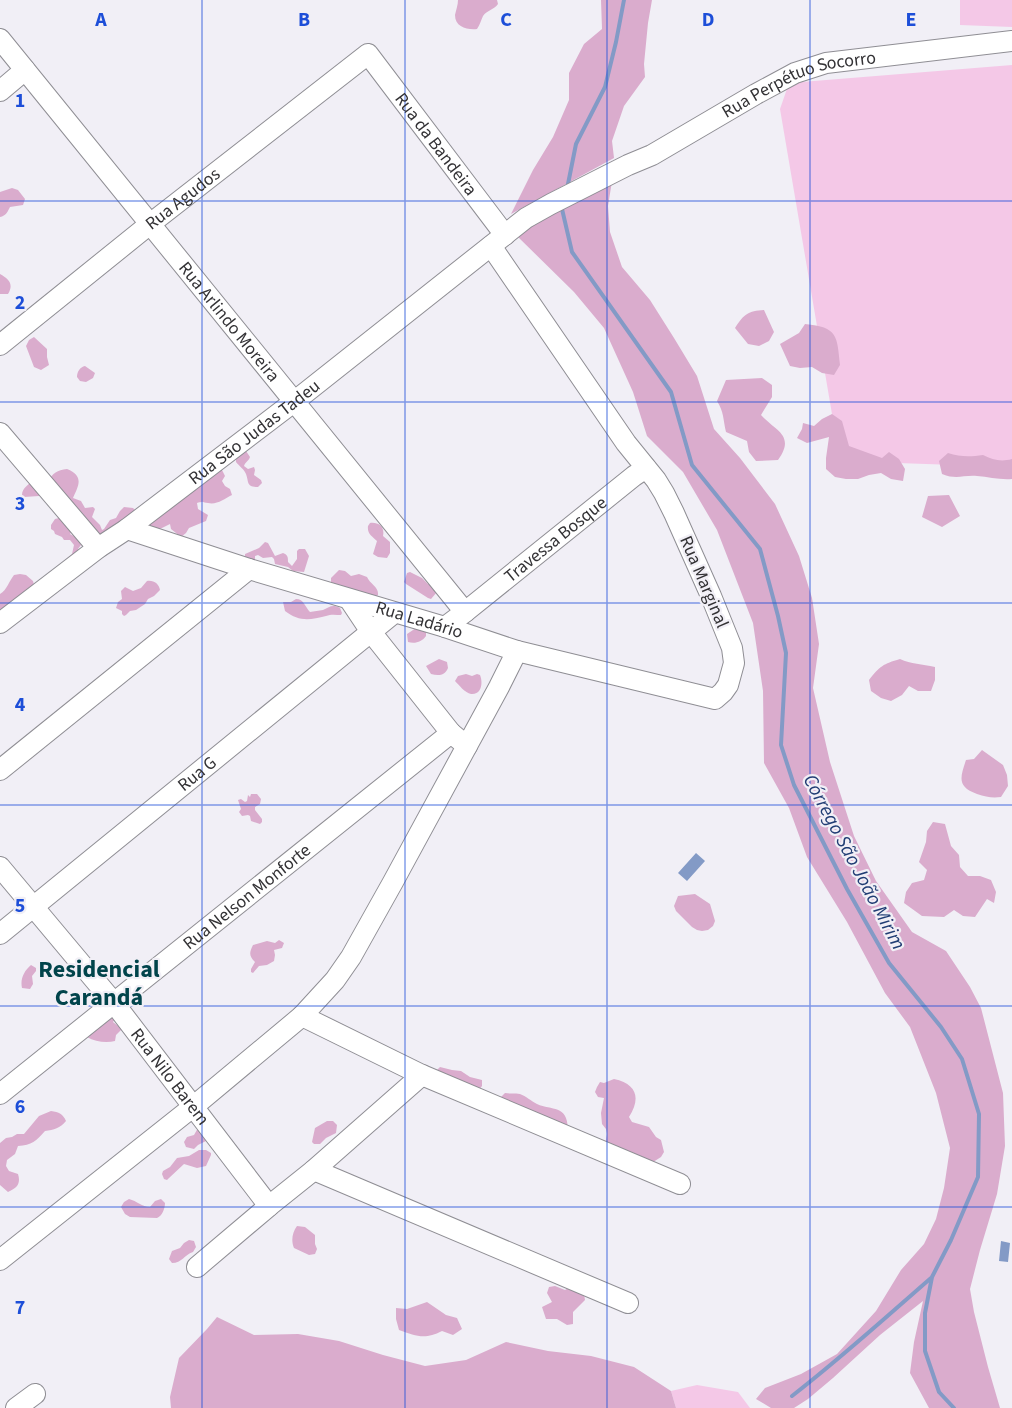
<svg xmlns="http://www.w3.org/2000/svg" width="1012" height="1408" font-family="'Source Sans 3',sans-serif">
	<style>
		.green { fill: #f4c8e7 }
		.forest { fill: #daaccd }
		.water { fill: #839ac6 }
		.lines { fill: none; stroke-linecap: round; stroke-linejoin: round }
		.stream { stroke: #839ac6; stroke-width: 4 }
		.minor-casing { stroke: #8f8e94; stroke-width: 22 }
		.minor { stroke: #fff; stroke-width: 20 }
		.grid { fill: none; stroke: #1d4ed8; stroke-width: 1.5; stroke-opacity: 0.55 }
		.labels { text-anchor: middle; dominant-baseline: central; stroke-width: 4.5; stroke-linejoin: round; paint-order: stroke }
		.street-label { font-size: 18px; fill: #333235; stroke: #f1eff6 }
		.water-label { font-size: 20px; font-style: italic; fill: #213d74; stroke: #f1eff6 }
		.district-label { font-size: 24px; font-weight: bold; fill: #01444b; stroke: #f1eff6 }
		.grid-label { font-size: 20px; text-anchor: middle; font-weight: bold; fill: #1d4ed8; stroke: #f1eff6; stroke-width: 4.5; stroke-linejoin: round; paint-order: stroke }
	</style>
	<rect width="100%" height="100%" fill="#f1eff6"/>
	<path class="green" d="M960,0H1012V27L960,25Z
		M1012,65V467L840,461L780,109L789,83Z
		M697,1385L738,1392L750,1408H676L671,1391Z"/>
	<path class="forest" d="M458,0H497L498,4C494,10 487,10 483,16C481,20 480,25 477,29C467,30 455,27 455,15C456,10 458,5 458,0Z
		M601,0H652L648,23L644,64L645,77L624,106L612,141L614,158L511,214L533,170L553,137L569,100V73L584,44L602,29Z
		M612,181L608,206L610,232L622,267L650,300L674,338L697,376L714,429L740,458L775,504L799,556L812,598L819,644L813,688L830,762L854,836L876,881L912,932L946,951L970,987L981,1008L1003,1093L1005,1146L997,1194L980,1250L970,1289L974,1312L988,1367L1000,1408H929L910,1373L914,1342L923,1301L880,1335L833,1378L808,1399L794,1408H771L756,1399L765,1388L801,1374L837,1354L876,1311L901,1270L924,1244L936,1219L944,1188L950,1148L936,1093L910,1027L885,993L847,922L807,857L789,808L764,763L763,691L753,623L717,530L683,472L647,436L633,392L604,328L574,292L516,235Z
		M12,188L18,190L25,199L23,205L10,207C8,211 6,216 0,217V192Z
		M0,274C9,279 14,284 8,294H0Z
		M764,310L774,332L769,341L759,346L748,344L735,328C744,314 748,311 764,310Z
		M805,324C838,327 837,336 840,365L834,375L822,373L812,367L800,368L790,366L780,344L799,333Z
		M34,337L47,349V357L49,365L41,370L34,367L26,346L29,340Z
		M85,366L95,373L93,378L86,382L80,381L77,377C77,372 80,367 85,366Z
		M762,378L772,385V397L761,415C775,431 796,435 778,460L756,461L749,452L747,441L726,432C723,419 724,412 717,401L726,380Z
		M832,414L842,421L849,446L882,458L889,452L899,459L905,469L903,481L891,479L881,473L869,475L858,479H846L835,477L826,469V458L829,437L807,443L797,438L802,429L803,423L814,426L822,419Z
		M246,451L250,457C249,461 245,462 244,466L248,469L254,467L255,470L254,475L261,480L262,483L258,487C246,487 249,482 246,474C244,469 239,466 236,462V457Z
		M948,453C960,457 970,457 983,455C993,460 1001,462 1012,459V479C1000,480 989,477 977,476C962,475 957,480 942,474L939,461Z
		M217,468L222,470L225,476L222,481L225,486L230,489L232,495C224,499 217,505 208,503C198,502 207,501 197,503L198,509L208,515L206,521L189,528L186,533L181,537L171,529L170,524L162,528L153,531L148,526L149,520Z
		M67,469C84,476 79,485 73,498L81,501L85,508L93,507L95,509L92,517L100,525L102,530L104,529L110,520L116,518L120,511L124,507L133,508L141,516L99,535L73,511L75,506L48,481C53,473 57,470 67,469Z
		M34,480L41,494L39,496L24,497L22,495C22,488 29,484 34,480Z
		M949,495L960,516L942,527L922,517L928,496Z
		M59,518L63,519L65,524L69,526L72,531L70,534L79,539L81,545L78,549L79,555L63,562L65,560L72,554L74,545L70,540H64L62,537L55,534L54,531L51,529V525L55,519Z
		M370,523C379,522 385,527 383,536L390,542V553L387,558L378,557L373,554L377,541C372,536 367,534 368,526Z
		M265,542L268,543L275,556L283,553C288,555 288,557 288,562L292,566L297,559V551L299,549H305L309,556L304,572L293,571L288,567L275,564L274,559L272,557L263,558L258,555L255,556V561L245,559V554L259,548Z
		M339,570L345,571L351,576L359,574L367,577C370,584 379,587 378,595L376,597L331,593V578Z
		M410,572L422,578L428,584L433,585L437,592L431,599L428,598L406,584L404,582L407,573Z
		M20,574L26,575L33,581L36,592L9,604L0,613V594C7,590 9,581 14,575Z
		M147,581C154,580 159,584 160,590L154,596L148,599L145,604L136,610L130,611L126,615L124,616L122,614V611L116,608L118,602L122,599L121,591L125,587L133,591L141,588Z
		M296,599C304,599 305,607 310,612C314,611 319,611 323,610C330,607 332,604 340,608L342,613L341,615C336,615 331,614 326,616C310,620 299,622 285,611L283,602H291Z
		M416,628L426,631V636C422,642 415,644 408,642L407,634Z
		M439,659L447,662L448,668C445,676 438,676 431,674L426,666Z
		M900,659C911,664 922,664 935,667V680L931,691H918L909,686L902,695L891,701L881,698L871,691L869,680C880,666 883,664 900,659Z
		M466,674L472,676L477,674L480,675C483,682 482,695 471,694C465,693 459,685 455,681L458,676Z
		M982,750L1003,765L1007,775L1008,786L1001,797C992,798 986,797 977,794C957,787 960,778 966,760L974,759Z
		M251,794H257L261,799L260,804L255,807V810L262,819V822L260,824L251,821L250,816L248,815L242,816L239,812L241,809L238,800L241,799L245,802L247,801L248,795L250,797Z
		M933,822L945,824L951,846L959,855L960,867L968,876H980L991,880L996,892L994,903L987,899L975,917L963,916L954,910L944,917L922,916L904,903L906,892L912,883L924,880L927,870L919,862L926,842L927,831Z
		M695,894L710,904L715,921L713,926L708,930L702,931L697,930L692,927L676,911L674,906L678,896Z
		M279,940L284,943L282,948L274,950L275,955L274,961L267,965L259,966L253,973L251,972V969L255,962C249,956 249,953 253,945L267,941L275,943Z
		M31,965L36,968V971L32,976L33,984L30,989L22,988C20,979 24,971 31,965Z
		M108,1009L115,1019L113,1022L122,1029L116,1035L115,1041C107,1043 95,1042 87,1037L90,1036L88,1035Z
		M440,1067L452,1070L461,1071L470,1077L482,1080V1086L478,1091L448,1080L447,1074L436,1071Z
		M614,1079C637,1084 641,1098 629,1117L632,1122L649,1127L656,1137L661,1140L664,1152L661,1157L647,1166L605,1146L607,1134L606,1129L602,1124L601,1113L604,1098L598,1097L595,1092L597,1087L600,1082L604,1083Z
		M505,1093C510,1094 515,1093 520,1094C526,1096 531,1101 537,1104C552,1111 567,1104 568,1129L500,1103L501,1097Z
		M51,1111C59,1112 63,1114 66,1121C60,1128 54,1130 45,1131C36,1141 32,1145 18,1146L15,1154L7,1160L6,1166L9,1171L18,1174C21,1184 17,1188 8,1192L0,1185V1143L6,1138L12,1137L17,1134H24L39,1116Z
		M327,1121H333L337,1125L336,1133L326,1138L320,1144H314L312,1142L315,1128Z
		M198,1128L206,1138V1141L198,1145L194,1149L186,1147L184,1142L187,1137L194,1135Z
		M199,1150H206L211,1153V1155L206,1166L197,1168L184,1164L169,1178L167,1180L164,1179L162,1174L163,1171L170,1167L177,1158L189,1156Z
		M129,1199C137,1201 142,1207 150,1207L155,1201L161,1199L165,1203C165,1209 162,1216 157,1218L130,1217L125,1214L121,1207L124,1202Z
		M297,1226L305,1227L315,1235V1244L317,1249L315,1254L309,1255L294,1248C291,1241 292,1233 297,1226Z
		M189,1240L194,1241L196,1247L193,1252C184,1255 182,1263 172,1263L169,1259L172,1251L180,1248L184,1243Z
		M555,1286L565,1290L570,1287L584,1294L585,1300L573,1312V1324L567,1325L557,1319H546L542,1307L552,1302L547,1293L549,1287Z
		M427,1302L446,1315L457,1318L462,1329L453,1335L442,1331C425,1340 416,1336 399,1330L396,1319V1308L407,1309Z
		M217,1317L254,1335L298,1334L339,1341L383,1355L425,1366L466,1360L506,1342L548,1351L591,1356L634,1367L671,1391L676,1408H171L170,1397L179,1358L207,1329Z"/>
	<path class="water" d="M696,853L705,861L687,881L678,873Z
		M1001,1241L1010,1243L1008,1262L999,1261Z"/>
	<g class="lines">
		<path class="stream" d="M567,189L576,144L605,87L616,42L624,0
			M563,206L562,209L572,252L671,392L692,465L760,549L778,616L786,653L781,745L794,785L847,889L889,963L941,1027L962,1059L979,1114L978,1177L951,1240L932,1277L925,1313V1351L939,1392L954,1408
			M792,1396C840,1359 885,1318 931,1278"/>
		<g class="minor-casing">
			<g id="minor">
				<path id="s1" d="M0,39L465,612L445,627"/>
				<path d="M0,91L25,70"/>
				<path id="s2" d="M0,345L150,224L368,54L505,235"/>
				<path d="M0,433L98,548"/>
				<path id="s3" d="M127,529L249,569L445,627L517,651L715,699L723,692L728,685L734,663L732,648L711,596L674,513L664,493L656,480L626,443L491,246"/>
				<path d="M349,599L371,632L451,733"/>
				<path id="s4" d="M465,612L634,476L646,468"/>
				<path id="s5" d="M0,623L98,548L127,529L295,401L526,218L551,204L628,165L652,155L756,94L795,73L826,63L1012,41"/>
				<path d="M0,770L249,569"/>
				<path id="s6" d="M0,867L114,1003L269,1206"/>
				<path id="s7" d="M0,934L394,613"/>
				<path d="M302,1016L422,1075L680,1184"/>
				<path id="s8" d="M0,1094L451,733L467,746"/>
				<path d="M314,1170L628,1303"/>
				<path d="M0,1260L194,1106L302,1016L335,980L351,957L393,882L499,687L517,651"/>
				<path d="M197,1267L269,1206L314,1170L422,1075"/>
				<path d="M16,1408L35,1394"/>
			</g>
		</g>
		<use href="#minor" class="minor"/>
	</g>
	<path class="grid" d="M202,0V1408M405,0V1408M607,0V1408M810,0V1408M0,201H1012M0,402H1012M0,603H1012M0,805H1012M0,1006H1012M0,1207H1012"/>
	<g class="labels">
		<g class="street-label">
			<text stroke="none"><textPath href="#s5" startOffset="970">Rua Perpétuo Socorro</textPath></text>
			<text stroke="none"><textPath href="#s2" startOffset="582">Rua da Bandeira</textPath></text>
			<text stroke="none"><textPath href="#s2" startOffset="234">Rua Agudos</textPath></text>
			<text stroke="none"><textPath href="#s1" startOffset="364">Rua Arlindo Moreira</textPath></text>
			<text stroke="none"><textPath href="#s5" startOffset="318">Rua São Judas Tadeu</textPath></text>
			<text stroke="none"><textPath href="#s4" startOffset="116">Travessa Bosque</textPath></text>
			<text transform="translate(704 582) rotate(67)">Rua Marginal</text>
			<text stroke="none"><textPath href="#s3" startOffset="306">Rua Ladário</textPath></text>
			<text stroke="none"><textPath href="#s7" startOffset="254">Rua G</textPath></text>
			<text stroke="none"><textPath href="#s8" startOffset="316">Rua Nelson Monforte</textPath></text>
			<text stroke="none"><textPath href="#s6" startOffset="270">Rua Nilo Barem</textPath></text>
		</g>
		<g class="water-label">
			<text transform="translate(854 862) rotate(62)">Córrego São João Mirim</text>
		</g>
		<g class="district-label">
			<text x="99" y="969">Residencial<tspan x="99" dy="28">Carandá</tspan></text>
		</g>
	</g>
	<g class="grid-label">
		<text x="101" y="26">A</text>
		<text x="304" y="26">B</text>
		<text x="506" y="26">C</text>
		<text x="708" y="26">D</text>
		<text x="911" y="26">E</text>
		<text x="20" y="107">1</text>
		<text x="20" y="309">2</text>
		<text x="20" y="510">3</text>
		<text x="20" y="711">4</text>
		<text x="20" y="912">5</text>
		<text x="20" y="1113">6</text>
		<text x="20" y="1314">7</text>
	</g>
</svg>
